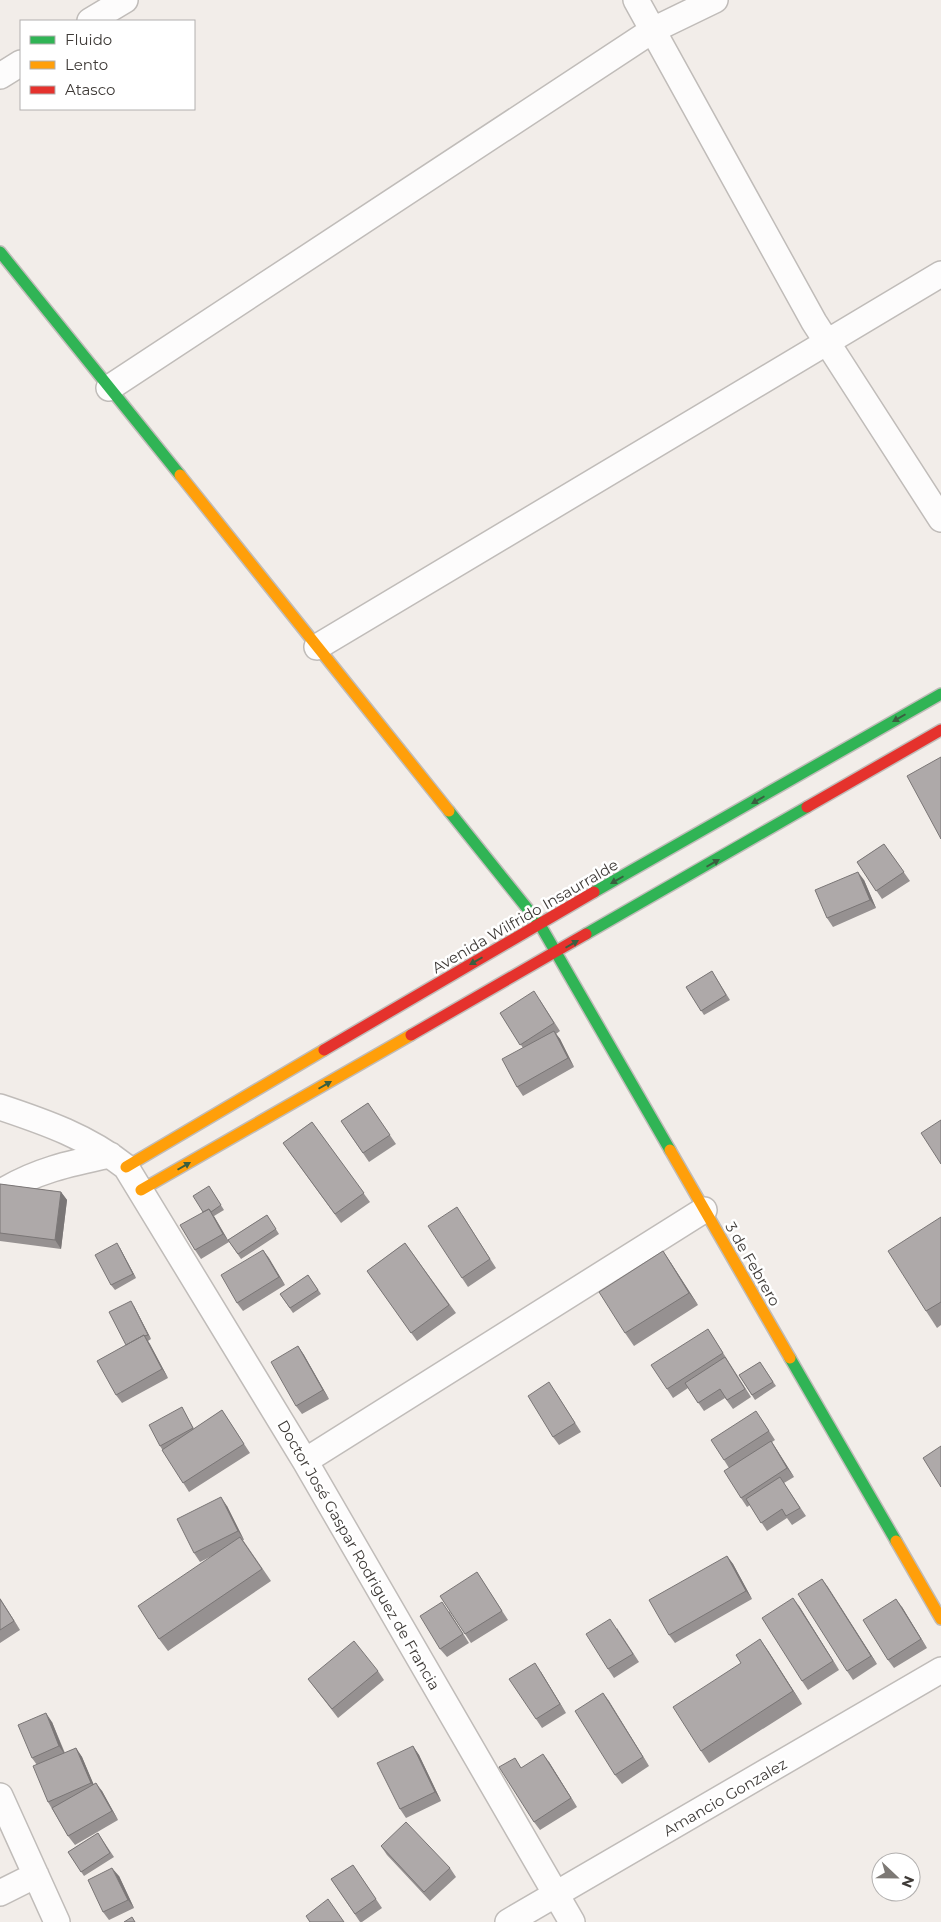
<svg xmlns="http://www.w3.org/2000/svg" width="941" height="1922" font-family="Montserrat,sans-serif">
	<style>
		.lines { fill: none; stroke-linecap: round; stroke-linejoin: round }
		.street-casing { stroke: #c0bcb9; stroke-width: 28 }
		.fast-casing { stroke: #c0bcb9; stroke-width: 14 }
		.slow-casing { stroke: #c0bcb9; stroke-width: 14 }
		.jam-casing { stroke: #c0bcb9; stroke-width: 14 }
		.street { stroke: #fdfcfc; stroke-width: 25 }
		.fast { stroke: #30b455; stroke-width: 11 }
		.slow { stroke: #ff9f0a; stroke-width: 11 }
		.jam { stroke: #e5322d; stroke-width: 11 }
		.wall { fill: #969191 }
		.shaded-wall { fill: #7a7676 }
		.building { fill: #aea9a9; stroke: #7a7676 }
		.oneway { fill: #3a5f40 }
		.labels { text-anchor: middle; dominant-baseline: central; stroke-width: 5; stroke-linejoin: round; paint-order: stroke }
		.street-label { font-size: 15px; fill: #3e3a37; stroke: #fff }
	</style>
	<rect width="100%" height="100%" fill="#f2ede9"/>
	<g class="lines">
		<g class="street-casing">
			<path id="street" d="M636,0L814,322L941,519
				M90,21L125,0
				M0,76L21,63
				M109,388L653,30L715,0
				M317,647L941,274
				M0,1107C45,1122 88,1137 126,1167L305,1461L572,1922
				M0,1193C34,1171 71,1163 110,1155
				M305,1461L704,1210
				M0,1796L57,1922
				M0,1893L36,1875
				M508,1922L941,1670"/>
		</g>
		<g class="fast-casing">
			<path id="fast" d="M0,252L180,475
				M449,811L539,923L670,1150
				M594,892L941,694
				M586,934L807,807
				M790,1358L896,1541"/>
		</g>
		<g class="slow-casing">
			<path id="slow" d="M180,475L449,811
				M670,1150L790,1358
				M126,1167L324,1050
				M141,1190L411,1035
				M896,1541L941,1619"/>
		</g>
		<g class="jam-casing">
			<path id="jam" d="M807,807L941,730
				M411,1035L586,934
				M324,1050L594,892"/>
		</g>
		<use href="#street" class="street"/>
		<use href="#fast" class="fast"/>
		<use href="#slow" class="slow"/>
		<use href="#jam" class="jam"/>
	</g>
	<path class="wall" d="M884,844L910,881L882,899L857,862Z
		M864,880L876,908L833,927L827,918Z
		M712,971L730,1000L704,1015L686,987Z
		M540,1000L560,1031L556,1034L560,1039L574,1067L523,1096L517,1087L523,1048L500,1013Z
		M368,1103L396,1144L369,1162L341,1121Z
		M312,1122L370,1202L341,1223L283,1143Z
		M0,1184L61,1192L67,1200L61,1249L0,1241Z
		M209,1186L224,1210L214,1216L229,1242L201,1259L195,1250Z
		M267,1215L279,1234L241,1259L228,1240Z
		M463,1216L496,1268L468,1287L462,1278Z
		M941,1217V1325L937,1328L926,1311Z
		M405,1243L456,1313L417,1341L367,1271Z
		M120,1248L136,1278L115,1290L111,1285Z
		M263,1250L285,1285L243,1311L237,1303Z
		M663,1251L671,1263L698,1305L634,1346L625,1333Z
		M308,1275L321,1294L293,1313L280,1294Z
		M134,1306L151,1339L148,1341L168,1378L122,1403L116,1395Z
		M708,1329L751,1397L733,1409L725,1398L704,1411L688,1388L673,1398L667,1389Z
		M298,1346L304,1355L329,1399L302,1414L296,1406Z
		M760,1362L776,1386L755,1400L739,1375Z
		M555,1391L581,1432L559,1445L553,1437Z
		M182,1407L194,1429L222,1410L250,1453L189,1492L160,1446Z
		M762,1420L775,1440L772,1442L794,1477L784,1483L806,1516L792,1525L787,1518L767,1531L750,1505L747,1507L741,1498L729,1468L724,1460Z
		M227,1506L244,1540H243L271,1581L168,1651L159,1639L212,1556L200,1562L194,1553Z
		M727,1556L733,1564L752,1599L675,1643L669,1635Z
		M477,1572L508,1620L471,1643L465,1634Z
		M822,1579L877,1664L853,1680L847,1671Z
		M0,1598L20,1630L0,1643Z
		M799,1606L839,1670L808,1690L802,1681Z
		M902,1607L927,1648L894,1668L888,1660Z
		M449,1611L469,1643L447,1657L440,1649Z
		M617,1628L639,1662L614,1678L608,1669Z
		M760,1639L802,1704L709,1763L701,1751Z
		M378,1671L384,1680L338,1718L308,1679Z
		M541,1672L566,1713L542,1728L536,1719Z
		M603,1693L649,1766L622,1784L615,1775Z
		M52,1722L65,1753L76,1748L82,1757L93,1784L102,1791L118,1820L75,1845L68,1836L48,1802L37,1765L32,1758Z
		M413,1746L419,1755L441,1801L406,1818L400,1809Z
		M549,1762L577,1807L540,1830L534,1822L521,1768Z
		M98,1833L114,1857L84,1876L68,1852Z
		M381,1846L450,1868L456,1877L430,1901L387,1855Z
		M353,1865L382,1908L362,1922H360L331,1879Z
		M119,1876L134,1908L109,1920L103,1912Z"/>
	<path class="shaded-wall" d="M858,872L864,880L876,908L870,900Z
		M554,1031L560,1039L574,1067L568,1058Z
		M61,1192L67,1200L61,1249L55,1240Z
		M209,1209L215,1218L229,1242L223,1234Z
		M117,1243L120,1248L136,1278L133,1274Z
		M263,1250L269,1258L285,1285L279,1277Z
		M663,1251L671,1263L698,1305L689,1293Z
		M131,1301L134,1306L151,1339L148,1335Z
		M144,1335L150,1344L168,1378L162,1369Z
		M298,1346L304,1355L329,1399L323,1390Z
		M771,1441L777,1450L794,1477L787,1468Z
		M221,1497L227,1506L244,1540L238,1531Z
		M727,1556L733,1564L752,1599L746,1591Z
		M822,1579L828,1587L877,1664L871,1656Z
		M0,1598L20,1630L14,1621Z
		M793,1598L799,1606L839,1670L833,1661Z
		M896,1599L902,1607L927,1648L921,1639Z
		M760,1639L769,1652L802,1704L793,1691Z
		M535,1663L541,1672L566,1713L560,1704Z
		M603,1693L609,1701L649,1766L643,1757Z
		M46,1713L52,1722L65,1755L59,1746Z
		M413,1746L419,1755L441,1801L435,1792Z
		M76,1748L82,1757L97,1792L91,1783Z
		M543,1754L549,1762L577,1807L571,1798Z
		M96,1783L102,1791L118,1820L112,1811Z
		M112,1868L119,1876L134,1908L128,1900Z"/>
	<path class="building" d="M941,757V839L907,776Z
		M884,844L904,872L876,891L857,862Z
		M858,872L870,900L827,918L815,890Z
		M712,971L726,995L701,1011L686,987Z
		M534,991L554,1023L520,1045L500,1013Z
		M554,1031L568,1058L517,1087L502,1059Z
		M368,1103L390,1135L363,1153L341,1121Z
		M941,1120V1164L921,1133Z
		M312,1122L364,1193L335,1214L283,1143Z
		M0,1184L61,1192L55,1240L0,1233Z
		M209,1186L221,1205L211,1212L209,1209L203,1212L193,1196Z
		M457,1207L490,1259L462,1278L428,1226Z
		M209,1209L223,1234L195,1250L180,1225Z
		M267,1215L276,1229L238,1254L228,1240Z
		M941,1217V1302L926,1311L888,1251Z
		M117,1243L133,1274L111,1285L95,1255Z
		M405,1243L449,1305L411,1333L367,1271Z
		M263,1250L279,1277L237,1303L221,1275Z
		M663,1251L689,1293L625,1333L599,1292Z
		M308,1275L318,1290L290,1308L280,1294Z
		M131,1301L148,1335L144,1336V1335L126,1345L109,1312Z
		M708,1329L723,1353L667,1389L651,1365Z
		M144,1335L162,1369L116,1395L97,1361Z
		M298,1346L323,1390L296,1406L271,1362Z
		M725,1357L745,1389L727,1400L720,1389L698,1403L685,1383Z
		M760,1362L773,1382L752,1395L739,1375Z
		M549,1382L575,1423L553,1437L528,1396Z
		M182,1407L193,1428L160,1446L149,1425Z
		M222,1410L244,1444L183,1483L162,1450Z
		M756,1411L769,1431L724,1460L711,1440Z
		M771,1441L787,1468L741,1498L724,1471Z
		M941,1446V1487L923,1458Z
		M780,1477L800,1508L786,1516L782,1509L761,1523L746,1499Z
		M221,1497L238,1531L194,1553L177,1519Z
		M240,1537L262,1569L159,1639L138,1606Z
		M727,1556L746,1591L669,1635L649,1600Z
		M477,1572L502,1611L465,1634L440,1596Z
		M822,1579L871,1656L847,1671L798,1594Z
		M793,1598L833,1661L802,1681L762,1618Z
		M0,1599L14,1621L0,1630Z
		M896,1599L921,1639L888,1660L863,1620Z
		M442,1602L463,1634L440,1649L420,1616Z
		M610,1619L633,1654L608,1669L586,1634Z
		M760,1639L793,1691L701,1751L673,1707L741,1663L736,1655Z
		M354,1641L378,1671L332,1709L308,1679Z
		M535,1663L560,1704L536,1719L509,1679Z
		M603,1693L643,1757L615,1775L575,1711Z
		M46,1713L59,1746L32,1758L18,1725Z
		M413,1746L435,1792L400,1809L377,1763Z
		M76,1748L91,1783L48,1802L33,1766Z
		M543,1754L571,1798L534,1822L499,1767L515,1758L521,1768Z
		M96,1783L112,1811L68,1836L52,1808Z
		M406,1822L450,1868L424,1892L381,1846Z
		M98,1833L110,1853L81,1872L68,1852Z
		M353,1865L376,1899L355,1914L331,1879Z
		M112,1868L128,1900L103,1912L88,1880Z
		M328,1899L344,1922H310L306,1916Z
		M132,1917L135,1922H124Z"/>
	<defs><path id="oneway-solid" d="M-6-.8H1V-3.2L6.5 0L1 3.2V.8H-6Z" transform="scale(1.25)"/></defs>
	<g class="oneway">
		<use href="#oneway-solid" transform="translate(899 718) rotate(150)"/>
		<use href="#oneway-solid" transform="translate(758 800) rotate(150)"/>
		<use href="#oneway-solid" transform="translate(713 863) rotate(-30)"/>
		<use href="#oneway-solid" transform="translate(617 880) rotate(150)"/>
		<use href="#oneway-solid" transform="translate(572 944) rotate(-30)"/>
		<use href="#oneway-solid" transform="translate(476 961) rotate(150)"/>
		<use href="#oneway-solid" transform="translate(325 1085) rotate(-30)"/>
		<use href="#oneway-solid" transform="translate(184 1166) rotate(-30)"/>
	</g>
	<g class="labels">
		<g class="street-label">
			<text transform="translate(525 916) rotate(-30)">Avenida Wilfrido Insaurralde</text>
			<text transform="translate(753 1264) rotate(60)">3 de Febrero</text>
			<text transform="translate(359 1555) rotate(60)">Doctor José Gaspar Rodriguez de Francia</text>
			<text transform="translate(725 1797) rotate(-30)">Amancio Gonzalez</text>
		</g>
	</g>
	<rect x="20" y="20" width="175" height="90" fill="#ffffff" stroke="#b2b0af"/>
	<rect x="30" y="36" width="25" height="8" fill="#30b455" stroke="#b2b0af"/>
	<text x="65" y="45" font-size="15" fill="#3e3a37">Fluido</text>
	<rect x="30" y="61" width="25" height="8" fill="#ff9f0a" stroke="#b2b0af"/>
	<text x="65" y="70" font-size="15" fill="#3e3a37">Lento</text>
	<rect x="30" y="86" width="25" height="8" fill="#e5322d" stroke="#b2b0af"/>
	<text x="65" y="95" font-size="15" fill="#3e3a37">Atasco</text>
	<g transform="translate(896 1877) rotate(112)"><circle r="24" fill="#ffffff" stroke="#b2b0af"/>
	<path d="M0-4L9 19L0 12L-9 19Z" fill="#7d7975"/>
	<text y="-8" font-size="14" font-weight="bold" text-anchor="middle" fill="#3e3a37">N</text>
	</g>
</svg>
